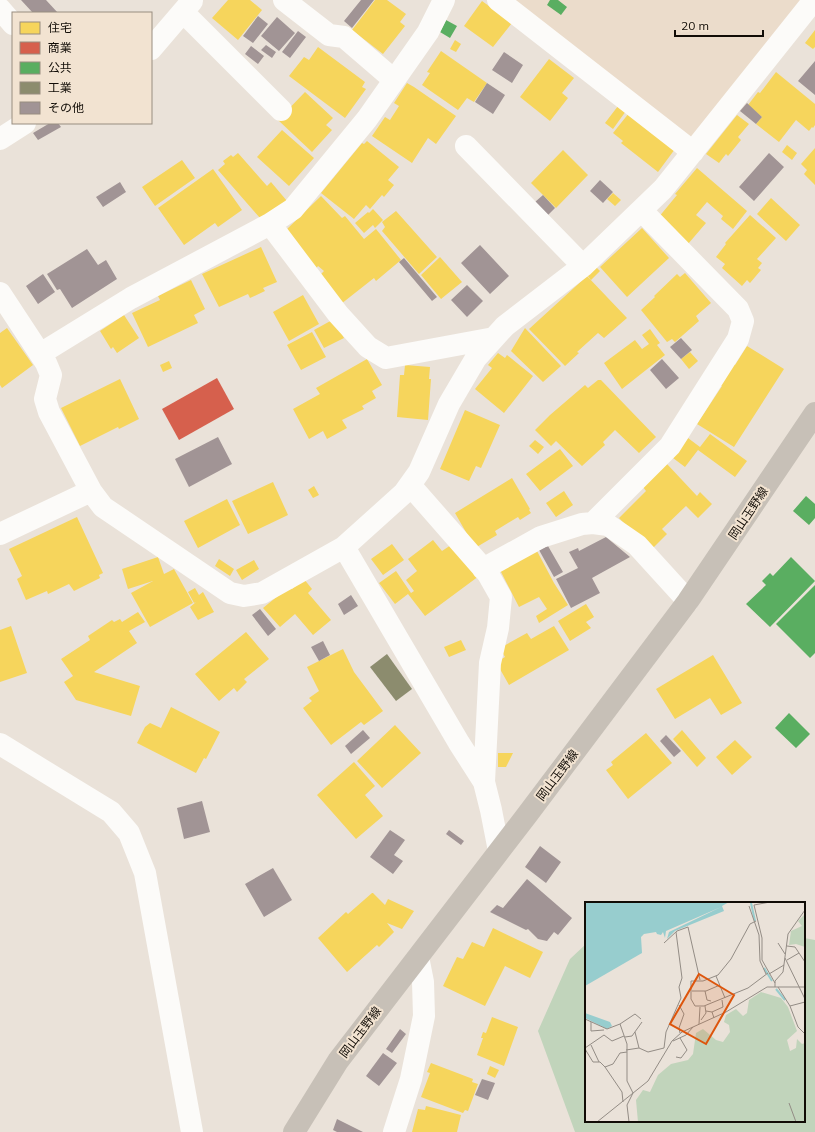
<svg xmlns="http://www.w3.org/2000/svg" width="815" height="1132" font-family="Mulish,'Noto Sans JP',sans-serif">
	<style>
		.built { fill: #ebdccb }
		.green { fill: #c1d4bb }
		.homes { fill: #f6d55c }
		.shops { fill: #d6604d }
		.public { fill: #5aae61 }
		.industry { fill: #8c8c6e }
		.building { fill: #a19495 }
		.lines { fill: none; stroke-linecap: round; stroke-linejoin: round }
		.minor { stroke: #fcfbf9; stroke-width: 22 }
		.primary { stroke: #c7c0b7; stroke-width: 22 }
		.labels { text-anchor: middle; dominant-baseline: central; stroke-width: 4; stroke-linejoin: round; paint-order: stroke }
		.street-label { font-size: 12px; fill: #110c06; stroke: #f2e3d1 }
		.inset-river { fill: none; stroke: #97cdce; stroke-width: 2 }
		.inset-road { fill: none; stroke: #938c85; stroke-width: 1 }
		.view { fill: #dd550c; fill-opacity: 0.15; stroke: #dd550c; stroke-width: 2 }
		.inset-edge { fill: none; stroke: #110c06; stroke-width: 2 }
	</style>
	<rect width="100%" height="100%" fill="#eae2d9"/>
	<path class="built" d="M511,0H802L693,142Z"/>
	<path class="green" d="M804,938L815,940V1132H575L538,1031L570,959L586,944V1121H804Z"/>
	<path class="homes" d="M228,0H250L262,10L238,40L212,18Z
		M375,0H387L406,14L400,22L405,26L383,54L352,30Z
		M482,1L512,23L493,47L464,26Z
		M815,30V47L813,49L805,43Z
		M455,40L461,44L456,52L450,49Z
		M318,47L365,82L362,87L366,89L345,118L289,76L304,57L309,60Z
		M441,51L487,83L474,102L467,98L458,110L422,85L430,73L427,72Z
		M549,59L574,78L562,93L568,98L550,121L520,97Z
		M776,72L815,104V125L813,128L812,127L809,131L796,120L779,142L756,124L762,117L748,105L758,92L760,93Z
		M407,83L414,87L456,116L436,144L428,138L412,163L372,136L385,117L390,120L399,106L394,103Z
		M305,92L333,118L326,125L332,130L312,152L278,120Z
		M618,106L626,111L613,129L605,123Z
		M629,113L675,149L658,172L621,143L623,141L613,133Z
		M737,115L749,124L738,137L741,140L728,156L726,154L719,163L706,154Z
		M282,130L314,158L289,186L257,157Z
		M367,141L399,167L388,180L394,185L384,197L382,195L370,209L366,205L354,219L321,193L362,143L364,144Z
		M787,145L797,153L792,160L782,152Z
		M815,148V185L804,174L807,170L801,164Z
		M563,150L588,175L556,208L531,183Z
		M238,153L267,186L271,182L287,201L260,218L218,170L225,164L223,161L231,155L233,157Z
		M182,160L195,178L155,206L142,187Z
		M697,168L747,211L733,229L721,219L723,216L707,202L696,215L706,223L688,244L658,218L677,195L675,194Z
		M213,169L242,210L218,227L215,223L184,245L158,208Z
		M613,193L621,200L615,206L607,199Z
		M321,196L342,218L345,216L364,239L376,229L401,260L376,281L374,278L341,304L319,276L324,271L318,266L315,270L285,231Z
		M771,198L800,225L786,241L757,214Z
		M373,209L383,220L375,228L373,225L364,233L355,223L368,212L369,213Z
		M396,211L437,257L419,274L382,231L385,227L382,222Z
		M750,215L776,238L757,259L762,263L758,268L761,270L750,283L747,280L742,286L722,268L725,264L716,257L726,244L725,243Z
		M642,228L669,258L627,297L600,267Z
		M261,247L277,282L263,288L265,291L250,298L248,294L219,307L202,274Z
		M440,257L462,282L441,299L421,275Z
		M596,267L600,271L591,280L587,275Z
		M685,273L711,303L696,316L699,321L675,342L672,339L667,342L641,310L655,297L654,296L677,274L680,277Z
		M587,276L627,318L604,338L598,333L577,352L579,353L565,366L529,329Z
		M191,280L205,309L194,315L198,323L148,347L132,313L160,300L158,296Z
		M303,295L319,324L289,341L273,312Z
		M124,315L139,338L117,353L113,347L111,349L100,331Z
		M334,319L344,338L324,348L314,330Z
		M7,328L33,365L2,388L0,385V333Z
		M525,328L561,366L543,382L511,351Z
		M650,329L660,343L657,345L665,355L622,389L604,363L635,340L642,349L649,344L642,335Z
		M312,332L326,357L301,370L287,345Z
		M747,346L784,369L734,447L697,424L722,386H720L734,364L735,365Z
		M690,352L698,361L689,369L681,359Z
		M498,353L505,358L507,355L533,376L504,413L475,389L492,368L488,365Z
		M367,359L382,385L372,391L376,398L362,406L364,409L342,420L347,428L327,439L323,431L309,439L293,409L320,394L316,388Z
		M169,361L172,368L163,372L160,365Z
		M405,365L430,367L429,379H431L428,420L397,417L400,375H404Z
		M120,379L139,419L119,429L118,427L80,446L61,408Z
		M598,380H601L656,437L639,453L615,430L603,442L605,445L582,466L556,441L551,446L535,430L550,415L585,385L588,388Z
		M465,410L500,425L481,468L476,466L469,481L440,469Z
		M710,434L747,461L735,477L698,450L685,467L673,458L688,438L700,447Z
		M535,440L544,447L538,454L529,446Z
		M560,449L573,466L540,491L526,474Z
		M667,464L697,496L700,492L712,504L698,518L686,506L662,529L667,534L650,551L619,518L646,491L643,487Z
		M512,478L530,509L529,510L531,513L520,520L518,517L495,531L497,535L475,548L455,513Z
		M273,482L288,515L248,534L232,501Z
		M314,486L319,495L313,498L308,490Z
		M564,491L573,505L556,517L546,503Z
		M227,499L240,525L198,548L184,521Z
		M77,517L103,573L99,575L100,578L74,591L69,584L48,594L47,591L26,600L17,579L22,576L9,549Z
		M433,540L442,551L454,543L479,576L425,616L408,594L395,604L379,583L396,571L411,593L414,591L406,580L417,571L408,559Z
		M392,544L404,560L383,575L371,559Z
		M537,551L554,583L568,605L539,623L536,616L547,609L539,597L519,607L500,570Z
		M158,557L164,574L174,569L193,603L150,627L131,593L153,581L128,589L122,569Z
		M219,559L234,569L230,576L215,566Z
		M254,560L259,569L242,580L236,570Z
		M304,579L312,589L308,593L331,620L313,635L295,614L280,627L263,608L290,586L292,589Z
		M195,588L199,595L203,592L214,612L198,620L190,607L196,602L194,603L188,592Z
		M586,604L594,617L586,622L591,628L570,641L558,621Z
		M138,612L145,622L129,631L137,643L94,672L140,686L131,716L76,700L64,682L73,676L61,659L90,640L88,636L112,620L114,622L120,619L122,622Z
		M11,626L27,673L0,682V630Z
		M554,626L569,650L509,685L496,662L505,657L500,648L527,633L531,639Z
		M246,632L269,659L244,679L247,682L237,692L234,688L219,701L195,674Z
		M461,640L466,650L449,657L444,647Z
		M343,649L354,672L383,711L364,725L361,722L331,745L303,708L312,701L309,698L319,691L307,667Z
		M713,655L742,703L721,715L710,698L675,719L656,689Z
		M171,707L220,732L206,759L204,758L196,773L137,743L145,727L150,723L161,728Z
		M395,725L421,753L382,788L357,761Z
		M682,730L706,758L697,767L673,739Z
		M646,733L672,763L628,799L606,770L613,765L611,762Z
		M735,740L752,757L732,775L716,757Z
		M498,753H513L506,767H498Z
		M354,762L375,786L365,795L383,816L356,839L317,795Z
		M372,893H373L385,905L388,899L414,911L402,929L387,923L394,932L379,947L377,945L347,972L318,938L346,912L348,914Z
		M493,928L543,952L530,978L505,966L485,1006L443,986L457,957L463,959L472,942L484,947Z
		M492,1017L518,1027L504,1066L477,1055L483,1038H481L483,1032L486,1033Z
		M431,1063L473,1079L472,1082L478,1084L468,1111L465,1110L463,1113L421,1097L430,1073L427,1072Z
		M490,1066L499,1070L495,1078L487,1074Z
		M426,1106L461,1115L457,1132H412L418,1109L425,1110Z"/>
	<path class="shops" d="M217,378L234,409L179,440L162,409Z"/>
	<path class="public" d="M550,0H558L567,7L561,15L547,5Z
		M446,20L457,26L450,38L440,32Z
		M806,496L815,504V518L809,525L793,511Z
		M791,557L815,581L770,627L746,604L766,585L762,581L770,573L773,576Z
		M815,585V653L810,658L776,624Z
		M789,713L810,734L796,748L775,728Z"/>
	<path class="industry" d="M387,654L412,689L396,701L370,667Z"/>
	<path class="building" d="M21,0H46L58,13H33Z
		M361,0H374L352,28L344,21Z
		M258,16L268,24L253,43L243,36Z
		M277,17L295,33L279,51L261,36Z
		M298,31L306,37L290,58L282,52Z
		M266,45L276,52L272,58L261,50Z
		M251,46L264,56L258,64L245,54Z
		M504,52L523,65L512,83L492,70Z
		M815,61V95L798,81Z
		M487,83L505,95L493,114L475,102Z
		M747,103L762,117L756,124L740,111Z
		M50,123H58L61,127L38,140L33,133Z
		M769,153L784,167L754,201L739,187Z
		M600,180L613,192L603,203L590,191Z
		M120,182L126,192L103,207L96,197Z
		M543,195L555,208L548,215L535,202Z
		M480,245L509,276L490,294L461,263Z
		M87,249L98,265L106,260L117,279L72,308L60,289L57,290L47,274Z
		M404,258L437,297L432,301L399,262Z
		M43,274L55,292L38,304L26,286Z
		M467,285L483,301L467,317L451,300Z
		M681,338L692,350L681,359L670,347Z
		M662,359L679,378L666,389L650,370Z
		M218,437L232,464L189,487L175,459Z
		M606,537L630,557L592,578L600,593L571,608L556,579L578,568L569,552L578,548L579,551Z
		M548,546L563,572L554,577L539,550Z
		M351,595L358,606L344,615L338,604Z
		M260,609L276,629L268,636L252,615Z
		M323,641L330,655L319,661L311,647Z
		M363,730L370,738L351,754L345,746Z
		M666,735L681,751L674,757L660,741Z
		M202,801L210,832L184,839L177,808Z
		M390,830L405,840L394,855L403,861L393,874L370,857Z
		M449,830L464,841L461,845L446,834Z
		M540,846L561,862L546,883L525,867Z
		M273,868L292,900L264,917L245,884Z
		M527,879L572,918L558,935L554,932L547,941L538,939L528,929L526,930L490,912L497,905L503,908Z
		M400,1029L406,1034L392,1053L386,1049Z
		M383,1053L397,1063L379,1086L366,1076Z
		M482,1079L495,1083L488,1100L475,1095Z
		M337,1119L363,1132H337L333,1130Z"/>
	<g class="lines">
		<path class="minor" d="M284,0L329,35L344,37L394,80
			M498,0L693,152
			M0,9L13,24
			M183,12L281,110
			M151,49L192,1
			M0,139L25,123
			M466,146L583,266
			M270,224L338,314L368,347L386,358L494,338
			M0,293L46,363L51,375L45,399L49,412L91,491L103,507L230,593L244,596L262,593L344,547L404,493L419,472L449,404L476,358L505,326L583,266L663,189L814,0
			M40,354L131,298L270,224L293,209L367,119L428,32L444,0
			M410,485L488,574L501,597L498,628L490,663L484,782
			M593,523L670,446L738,339L743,321L738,309L641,210
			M0,534L91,491
			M344,547L459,743L484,782L491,810L499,851
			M483,569L541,537L582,524L593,523L608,525L637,545L688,601
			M0,744L111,812L129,833L145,873L192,1132
			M394,1132L411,1079L424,1016L423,982L418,957"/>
		<path class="primary" d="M294,1132L338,1061L527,815L688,601L815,413"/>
	</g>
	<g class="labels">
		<g class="street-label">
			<text transform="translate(748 513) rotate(-56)">岡山玉野線</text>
			<text transform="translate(557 775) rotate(-53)">岡山玉野線</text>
			<text transform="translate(360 1032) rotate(-53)">岡山玉野線</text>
		</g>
	</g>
	<g transform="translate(585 902)">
		<rect width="220" height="220" fill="#eae2d9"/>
		<path d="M220,12V45L211,42L204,43L206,29L217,24L213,19ZM176,90L196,96L203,105L212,129L202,138L205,149L211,146L212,137L217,142L220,141V220H53L51,198L58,188L65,190L73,173L86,162L103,158L108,152L111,131L118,127L131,138L138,140L145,130L144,123L139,120L141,113L151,107L158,114L162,111L164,98Z" fill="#c1d4bb"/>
		<path d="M0,0H144L137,4L139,9L90,29L82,37L84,30L136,5L81,29L80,36L78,30L76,33L72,32L71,30L59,32L56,35L57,51L0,84ZM0,111L25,120L27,124L22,127L0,116Z" fill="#97cdce"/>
		<path class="inset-river" d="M166,1L170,19M179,66L187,79M191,87L200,98"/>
		<path class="inset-road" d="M185,0L169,3L177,36V58L190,81M164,4L174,33L175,59L181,72M171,19L165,22L146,57L133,73L118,79H106V97L110,104H119L163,86L183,71M79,41L92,29L103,25L115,78M193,41L200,52M202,44L210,45L220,60M200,56L220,97M202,58L214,51M184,72L199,63M131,74L140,96M190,85V79L198,70L203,32L220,8M193,85L205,104L213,125L220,132M107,89H121L135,83M120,89L122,98L126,99M94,103L99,112L94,126L95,131M205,104L220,100M121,109L127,110L129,116M127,110L138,105L137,98M0,117L22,127L35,122M116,118L121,111L120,104M6,120V129L19,128M114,122L115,105M50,130L54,146M40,135L47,134L57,120M88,139L101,133L108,125M6,143L14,160M0,146L19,133L27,139L39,134M79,146L81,130L96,96L94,85L97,76L91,30M0,147L8,160H15L20,165L37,190L38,200M41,148L54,146L63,150L79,146M91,155L96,156L102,148L95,136M20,165L28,162L35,151L42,150M204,201L211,220M12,220L63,179L87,139L97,130L141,110L182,85H220M44,220L42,203L48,191L42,179V142L35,122L50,112L56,117"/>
		<path class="view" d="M114,72L149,93L121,142L85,122Z"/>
		<rect width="220" height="220" class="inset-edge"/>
	</g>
	<rect x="12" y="12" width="140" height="112" fill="#f2e3d1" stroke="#988d80"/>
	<rect x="20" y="22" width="20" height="12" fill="#f6d55c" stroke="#988d80"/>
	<text x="48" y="32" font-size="12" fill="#110c06">住宅</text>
	<rect x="20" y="42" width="20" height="12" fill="#d6604d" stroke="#988d80"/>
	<text x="48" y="52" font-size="12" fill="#110c06">商業</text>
	<rect x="20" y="62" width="20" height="12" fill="#5aae61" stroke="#988d80"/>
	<text x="48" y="72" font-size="12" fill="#110c06">公共</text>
	<rect x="20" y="82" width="20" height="12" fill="#8c8c6e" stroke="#988d80"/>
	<text x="48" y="92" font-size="12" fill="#110c06">工業</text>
	<rect x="20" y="102" width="20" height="12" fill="#a19495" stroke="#988d80"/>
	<text x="48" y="112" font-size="12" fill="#110c06">その他</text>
	<path d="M675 30v6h88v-6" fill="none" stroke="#110c06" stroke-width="2"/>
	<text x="681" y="30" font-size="12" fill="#110c06" stroke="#f2e3d1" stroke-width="3" paint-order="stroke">20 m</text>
</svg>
